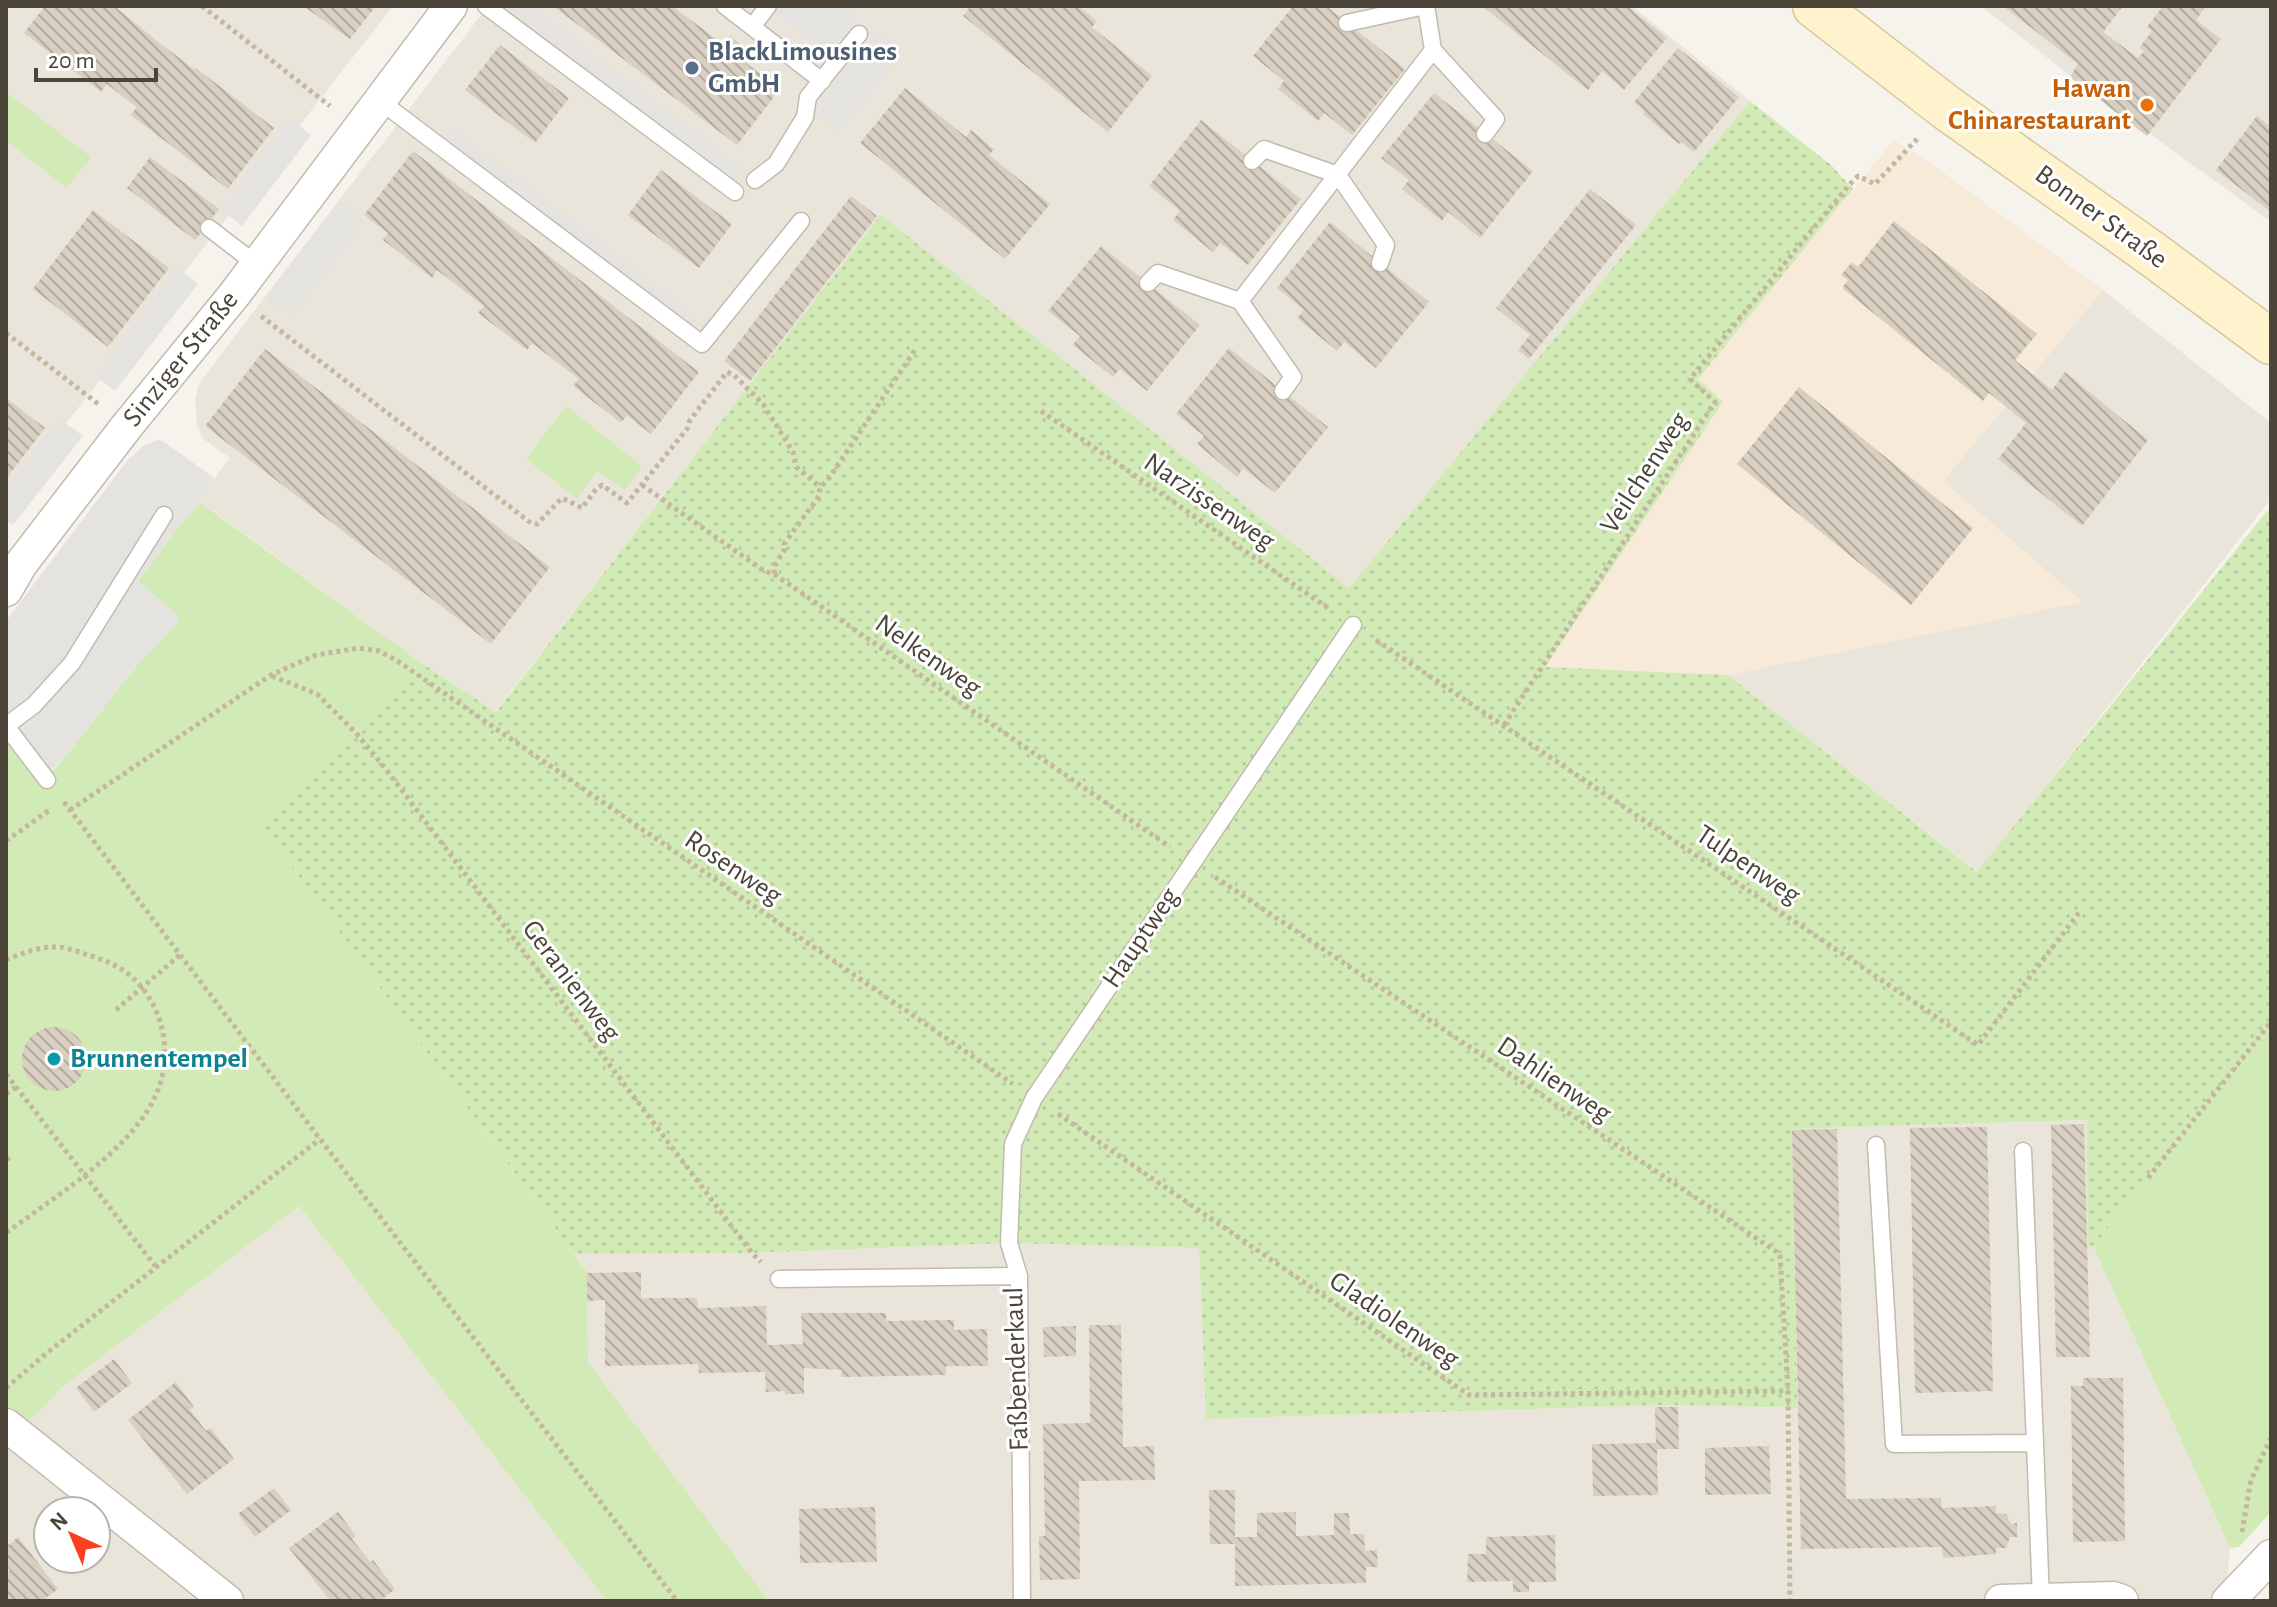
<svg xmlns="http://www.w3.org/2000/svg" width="2277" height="1607" font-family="'Alegreya Sans',sans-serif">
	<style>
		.residential { fill: #eae5da; fill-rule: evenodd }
		.commercial { fill: #f7ead8 }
		.park { fill: #d2eab5 }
		.garden { fill: url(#garden-dots) }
		.parking { fill: #e5e3e0 }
		.building { fill: url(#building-back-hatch) }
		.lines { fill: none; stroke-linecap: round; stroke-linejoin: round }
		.service-casing { stroke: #c2bbae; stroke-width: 19 }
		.minor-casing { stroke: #c2bbae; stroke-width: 35 }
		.secondary-casing { stroke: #d6c79b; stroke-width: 47 }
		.path { stroke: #c4b79f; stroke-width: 5; stroke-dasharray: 4 4; stroke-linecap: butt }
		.service { stroke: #fff; stroke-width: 16 }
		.minor { stroke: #fff; stroke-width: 32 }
		.secondary { stroke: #fff3cd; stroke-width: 44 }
		.service-dot { fill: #5c6f8a; stroke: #fff; stroke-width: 3 }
		.food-dot { fill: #e8710a; stroke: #fff; stroke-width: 3 }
		.culture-dot { fill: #0f9aa8; stroke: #fff; stroke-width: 3 }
		.labels { text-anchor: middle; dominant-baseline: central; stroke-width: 6; stroke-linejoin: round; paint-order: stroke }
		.service-label { font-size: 28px; font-weight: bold; fill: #4e5e75; stroke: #fff; text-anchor: start }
		.food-label { font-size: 28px; font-weight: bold; fill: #c56008; stroke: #fff; text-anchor: end }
		.street-label { font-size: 28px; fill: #4b4439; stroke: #fff }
		.culture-label { font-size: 28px; font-weight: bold; fill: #0d838f; stroke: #fff; text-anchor: start }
	</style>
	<defs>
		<pattern id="garden-dots" width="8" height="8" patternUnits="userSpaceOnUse" patternTransform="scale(2)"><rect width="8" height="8" fill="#d2eab5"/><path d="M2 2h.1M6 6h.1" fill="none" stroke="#b6ca9c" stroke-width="1.8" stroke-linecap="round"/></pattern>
		<pattern id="building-back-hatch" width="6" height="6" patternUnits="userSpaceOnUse" patternTransform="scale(2)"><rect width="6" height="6" fill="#d8cfc1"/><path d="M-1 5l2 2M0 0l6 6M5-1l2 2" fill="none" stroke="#b1aa9e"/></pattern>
	</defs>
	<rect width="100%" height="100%" fill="#f6f3ec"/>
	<path class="residential" d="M6,6H393L6,500Z
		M488,6H1632L1750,101L1349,588L881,216L495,712L420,662L198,500L230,458L203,439L197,424L195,400L199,383Z
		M1981,6H2271V222L2067,73Z
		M2103,290L2271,423V499L1978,872L1728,675L2082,602L1943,481Z
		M2088,1120V1246H2093L2230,1548L2225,1601H769L588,1362L587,1272L574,1254L752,1253L1009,1243L1199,1248L1206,1419L1668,1405L1796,1408L1791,1129Z
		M299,1206L607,1601H6V1438L38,1413L61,1388ZM48,1511H96V1559H48Z"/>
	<path class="commercial" d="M1894,140L1937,168L2103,290L1943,481L2083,602L1728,675L1545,667L1723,402L1697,379Z"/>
	<path class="park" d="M6,92L91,157L67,188L6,141Z
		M566,406L642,466L625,490L597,471L577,499L526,459Z
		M201,503L420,662L357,734L261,824L587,1272L588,1362L769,1601H607L299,1206L61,1388L38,1413L6,1438V739L24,756L53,770C83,738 107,701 135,668C146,655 174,631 178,616L138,581L184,520Z
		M2271,1027V1512L2239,1547L2230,1548L2093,1246Z"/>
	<path class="garden" d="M1750,101L1832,166L1853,189L1698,379L1723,402L1545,667L1728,675L1977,872L2267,511L2271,513V1027L2093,1246H2088L2087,1120L1792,1129L1797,1408L1668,1405L1206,1419L1199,1248L1009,1243L752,1253L574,1254L261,824L357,734L420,662L496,712L881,215L1349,588Z"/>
	<path class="parking" d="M506,6H531L744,169L734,181Z
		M766,6H845L858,16L830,54Z
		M877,30L903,51L840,132L813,111Z
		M291,119L311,135L242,226L221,210Z
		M453,129L698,317L691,327L445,139Z
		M340,200L366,221L291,318L265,297Z
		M178,268L198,284L115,391L95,376Z
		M60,419L83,436L13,525L6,520V488Z
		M158,440L163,441L214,478L198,500L201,503L184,520L138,581L179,616L177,623L133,670L67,755L42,779L24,756L6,739V621L127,461L144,445Z"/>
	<path class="building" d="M45,6H114L162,45L194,69L196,68L274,128L228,189L131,115L137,107L122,96L107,84L101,92L24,33Z
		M303,6H376L350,39Z
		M553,6H672L723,44L730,36L743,47L737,56L780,89L737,145Z
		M971,6H1065L1069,9L1071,6H1078L1097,21L1092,27L1152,76L1108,132L963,16Z
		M1293,6H1326L1405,69L1352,135L1324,113L1318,121L1278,89L1284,81L1253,56Z
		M1482,6H1627L1667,38L1624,90L1602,71L1588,90Z
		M2003,6H2123L2103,32L2138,58L2144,51L2139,48L2152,31L2147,27L2163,6H2206L2196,20L2221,39L2147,136L2070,77L2078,64Z
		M500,45L569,98L535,143L465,90Z
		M1678,48L1739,97L1694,152L1681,142L1679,144L1643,114L1645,112L1634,102Z
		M905,88L966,137L971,130L994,149L989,155L1050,204L1005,259L860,143Z
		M1434,93L1533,171L1480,238L1448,212L1442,221L1402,189L1409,180L1381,158Z
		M2257,116L2271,127V212L2216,170Z
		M1201,120L1301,199L1248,265L1220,243L1213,252L1173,220L1180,211L1149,186Z
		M413,151L699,372L651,434L627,415L621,423L573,386L579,379L532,343L527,350L478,313L484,306L437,270L432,278L383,240L388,233L364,215Z
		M150,157L219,209L195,240L127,188Z
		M661,170L732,224L699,268L628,215Z
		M1590,189L1636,225L1529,359L1518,350L1530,335L1496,308Z
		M851,196L877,216L750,381L724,361Z
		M93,210L169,268L108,347L33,289Z
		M1894,221L2037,334L2015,360L2052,390L2065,372L2148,440L2082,526L1998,459L2026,423L1989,393L1983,401L1842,288L1848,280L1841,275L1852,262L1858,267Z
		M1330,222L1429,302L1376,368L1344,342L1337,351L1297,318L1304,310L1277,288Z
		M1101,246L1200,325L1147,391L1120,369L1113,377L1073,345L1080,336L1048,311Z
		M1229,348L1328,427L1275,493L1243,468L1237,477L1197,444L1204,436L1176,414Z
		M265,349L550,567L491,644L205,426Z
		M1799,387L1973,528L1911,605L1737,464Z
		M6,398L45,428L6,479Z
		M22 1059a32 32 0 1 1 64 0a32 32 0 1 1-64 0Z
		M2084,1124L2090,1357H2056L2051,1125Z
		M1987,1127L1993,1391L1915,1393L1910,1128Z
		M1837,1129L1846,1499L1941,1498L1942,1508L1996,1506V1513L2006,1514L2011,1524L2017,1523V1537H2010L2006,1548H1996V1554L1943,1558L1942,1547L1801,1549L1792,1130Z
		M641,1272V1298H697L698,1308L766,1306L767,1345L803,1344L801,1313H886V1321L954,1320V1330L987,1329L988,1366H946V1375L841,1377L842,1370L804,1368V1394H785V1391L766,1392L765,1372L699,1373L698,1364L605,1366V1300L587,1301V1273Z
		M1089,1325H1121L1123,1447L1154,1446L1155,1480L1079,1481L1080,1579L1040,1580L1039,1536H1045L1043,1424L1090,1423Z
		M1076,1326V1356L1044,1357L1043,1327Z
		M114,1359L132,1383L94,1412L76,1388Z
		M2083,1378H2123L2125,1541L2073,1542L2071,1386H2083Z
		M176,1382L194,1407L190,1410L206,1431L211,1428L234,1459L187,1494L128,1420Z
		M1655,1407H1678L1679,1449H1657L1658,1495L1593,1496L1592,1444L1656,1443Z
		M1769,1446L1771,1494L1705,1495V1448Z
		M274,1488L291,1510L255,1537L238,1514Z
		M1209,1490H1235V1537H1257V1513L1296,1512V1536L1334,1535V1513H1349L1350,1534H1364L1365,1551L1377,1550L1378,1567H1366V1583L1235,1586V1544H1210Z
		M875,1507L877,1562L800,1563L799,1509Z
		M338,1512L356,1536L352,1539L370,1562L373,1560L395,1589L380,1601H330L289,1548Z
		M1555,1535L1556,1582H1529V1592H1513V1581L1467,1582L1468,1554H1486V1537Z
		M18,1537L58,1589L42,1601H6V1573L10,1570L6,1566V1547Z"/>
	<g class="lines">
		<g class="service-casing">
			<path id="service" d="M486,6L735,192
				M725,6L822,81
				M1347,23L1425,6
				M752,27L768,6
				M1433,50L1496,119L1485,134
				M380,101L702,344L801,221
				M1252,161L1264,149L1338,175L1386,245L1380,263
				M755,180L776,164L805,117L808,97L859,34
				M209,228L256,264
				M1148,283L1158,273L1240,301L1293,377L1283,391
				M1240,301L1433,50L1426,6
				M6,726L34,705L72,663L164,515
				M6,726L47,780
				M1876,1145L1894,1444L2035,1443L2041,1600
				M2023,1151L2035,1443
				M1019,1276L1009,1243L1013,1144L1034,1098L1353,625
				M779,1279L1019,1276L1022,1601"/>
		</g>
		<g class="minor-casing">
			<path id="minor" d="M6,590L21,564L127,426L234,295L451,6
				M6,1425L227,1601
				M2001,1601L2113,1598L2122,1601
				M2228,1601L2271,1556"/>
		</g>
		<g class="secondary-casing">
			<path id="secondary" d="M1815,6L1947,108L2155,256L2271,342"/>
		</g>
		<path class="path" d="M202,6L330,106
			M261,316L531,523L537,524L562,498L582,508L596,489L602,485L627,503L687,429L690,420L727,372L734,375L763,404L793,452L796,467L820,487
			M6,333L101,406
			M1041,411L1331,610
			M642,485L764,571L774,574L1170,847
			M774,574L776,563L785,549L784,544L819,496L820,487L827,481L915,350
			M1376,640L1978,1045L2081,910
			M272,676L317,694L357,734L388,772L752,1253L761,1262
			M1504,725L1715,402L1690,379L1849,185L1858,176L1875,184L1917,139
			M64,802L320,1139L677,1601
			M70,810L271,675L316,655L359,648L379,651L396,660L1013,1084
			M6,841L51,809
			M1215,877L1780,1254L1788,1391L1790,1601
			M6,960C23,953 40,946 59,947C68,948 80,952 88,955C102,959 115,964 127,973C165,1003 175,1057 154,1099C128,1152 53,1198 6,1233
			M116,1010L181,954
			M6,1074L156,1267
			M6,1094L16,1087
			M1058,1114L1469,1395L1788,1391
			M6,1157L8,1159L6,1161
			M2148,1178L2271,1022
			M6,1388L48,1352L320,1139
			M2242,1532L2251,1480L2271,1438"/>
		<use href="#service" class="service"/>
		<use href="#minor" class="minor"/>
		<use href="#secondary" class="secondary"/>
	</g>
	<circle class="service-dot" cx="692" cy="68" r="8"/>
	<circle class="food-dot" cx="2147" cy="105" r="8"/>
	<circle class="culture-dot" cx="54" cy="1059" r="8"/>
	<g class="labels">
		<g class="service-label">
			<text x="708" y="52">BlackLimousines<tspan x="708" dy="32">GmbH</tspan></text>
		</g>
		<g class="food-label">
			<text x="2131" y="89">Hawan<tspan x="2131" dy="32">Chinarestaurant</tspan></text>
		</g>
		<g class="street-label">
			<text transform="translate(2101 217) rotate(36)">Bonner Straße</text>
			<text transform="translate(181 359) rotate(-51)">Sinziger Straße</text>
			<text transform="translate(1645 473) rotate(-57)">Veilchenweg</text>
			<text transform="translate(1209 502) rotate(34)">Narzissenweg</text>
			<text transform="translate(928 656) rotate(35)">Nelkenweg</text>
			<text transform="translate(1748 865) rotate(34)">Tulpenweg</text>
			<text transform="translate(733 868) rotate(34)">Rosenweg</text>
			<text transform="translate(1141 938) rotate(-56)">Hauptweg</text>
			<text transform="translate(571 981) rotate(53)">Geranienweg</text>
			<text transform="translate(1554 1080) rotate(34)">Dahlienweg</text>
			<text transform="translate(1394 1320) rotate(34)">Gladiolenweg</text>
			<text transform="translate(1017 1369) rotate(-92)">Faßbenderkaul</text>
		</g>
		<g class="culture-label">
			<text x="70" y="1059">Brunnentempel</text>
		</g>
	</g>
	<rect width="2277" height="1607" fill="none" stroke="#4b4439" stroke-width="16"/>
	<g transform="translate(72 1535) rotate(316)"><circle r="38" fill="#ffffff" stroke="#b7b4b0" stroke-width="2"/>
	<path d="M0-6L14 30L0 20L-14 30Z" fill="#fc3f1d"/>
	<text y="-12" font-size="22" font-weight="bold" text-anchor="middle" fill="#4b4439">N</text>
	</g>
	<path d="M36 68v12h120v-12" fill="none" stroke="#4b4439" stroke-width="4"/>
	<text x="48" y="68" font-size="24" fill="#4b4439" stroke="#ffffff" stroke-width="6" paint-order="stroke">20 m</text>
</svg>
